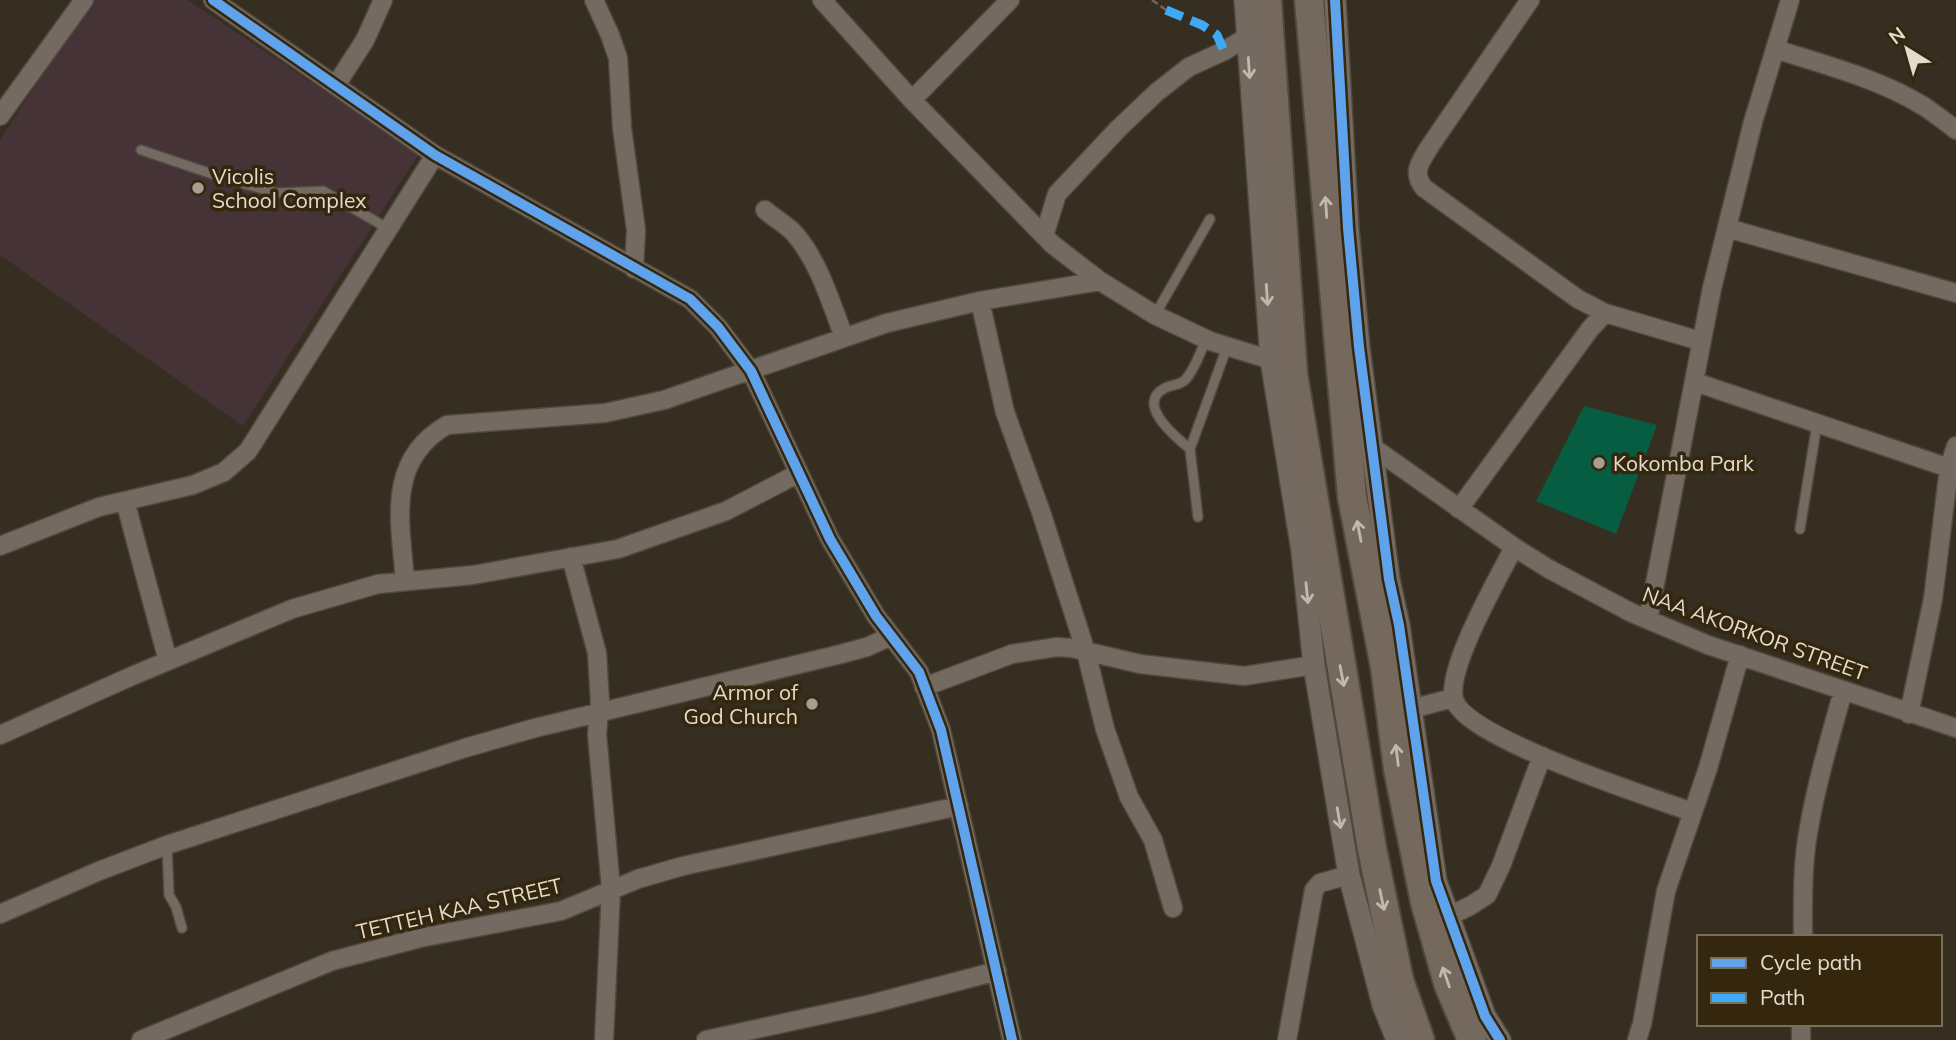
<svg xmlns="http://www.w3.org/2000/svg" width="1956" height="1040" font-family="Mulish,sans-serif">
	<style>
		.education { fill: #463337 }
		.green { fill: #075d41 }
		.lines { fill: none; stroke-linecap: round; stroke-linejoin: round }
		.service-casing { stroke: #50493d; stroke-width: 12 }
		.minor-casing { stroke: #50493d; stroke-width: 21 }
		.tertiary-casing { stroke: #50493d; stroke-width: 24 }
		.primary-casing { stroke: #50493d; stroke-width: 32 }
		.path { stroke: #6f675f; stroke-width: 2.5; stroke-dasharray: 7 3.5; stroke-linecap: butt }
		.service { stroke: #746a62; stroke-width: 9 }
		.minor { stroke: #746a62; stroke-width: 18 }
		.tertiary { stroke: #746a62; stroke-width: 21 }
		.primary { stroke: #75695e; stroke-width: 28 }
		.quiet { stroke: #3fa9f5; stroke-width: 9; stroke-dasharray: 18 9; stroke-linecap: butt }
		.cycleway-casing { stroke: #34270e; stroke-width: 15 }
		.cycleway { stroke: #60a3ed; stroke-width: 10 }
		.oneway { stroke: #c2b9ad }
		.oneway2 { stroke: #c2b9ac }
		.poi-dot { fill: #a69e90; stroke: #34270e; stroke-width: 2.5 }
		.labels { text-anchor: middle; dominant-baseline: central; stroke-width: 7; stroke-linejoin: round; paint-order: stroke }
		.poi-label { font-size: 21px; fill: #e3dbcd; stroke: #34270e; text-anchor: start }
		.street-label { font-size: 21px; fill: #e3dbcd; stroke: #34270e }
	</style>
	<rect width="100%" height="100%" fill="#362e20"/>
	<path class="education" d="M91,0H188L419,154L243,426L0,255V140Z"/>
	<path class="green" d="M1584,406L1657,425L1616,534L1536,501Z"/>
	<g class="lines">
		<g class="service-casing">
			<path id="service" d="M141,150L224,178L277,193L323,191L389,229
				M1155,315L1210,219
				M1190,449C1177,438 1134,404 1165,388C1172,384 1179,386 1185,380C1195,370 1200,352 1206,340
				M1198,517L1190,449L1227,347
				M1800,529L1817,424
				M167,845L169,895L176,907L182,928"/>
		</g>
		<g class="minor-casing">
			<path id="minor" d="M213,0L435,155L690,299L718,327L751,371L830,539L876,616L919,672L941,730L1012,1040
				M594,0L610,35L618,58L622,128L636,230L634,269
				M822,0L912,100L1052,244L1100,281L1155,315L1210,341L1271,360
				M1530,0L1430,146C1421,161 1411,172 1424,188L1578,299L1605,313L1700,341
				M1775,49C1825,65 1880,79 1925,107C1935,114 1946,122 1956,130
				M336,85L365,40L383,0
				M912,100L1010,0
				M0,116L84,0
				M765,210C774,218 787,225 795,234C819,262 831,303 844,337
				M1727,228L1956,293
				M1044,236L1057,194L1119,128L1157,92L1189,67L1224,51L1247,37
				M980,301L1005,412L1041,512L1086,652L1105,729L1129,797L1153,840L1173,908
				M1695,382L1949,468
				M1371,446L1514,547L1549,569L1632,613L1708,645L1956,728
				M125,501L168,661
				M1459,509L1590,329L1605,313
				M0,546L99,507L193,485L224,472L248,451L435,155
				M1514,547C1499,577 1446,668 1454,699C1464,738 1651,797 1692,812
				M571,557L597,653L600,702L597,734L611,889L604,1040
				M405,580C400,521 386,460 447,425L605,413L664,400L887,323L980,301L1100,281
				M1648,620L1712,288L1753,122L1790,0
				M924,687L1012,654L1057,647L1072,648L1140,664L1244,676L1314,665
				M1411,709L1453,698
				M1909,714L1933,599L1949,468L1956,446
				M0,735L132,676L292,609L378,584L473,575L618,549L726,511L799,473
				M0,914L99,871L167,845L465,748L535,728L841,654L867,647L891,636
				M1449,916L1470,906L1487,895L1501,866L1542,756
				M1803,937C1803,902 1802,868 1808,833C1816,785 1830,738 1843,691
				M141,1040L332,961L420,938L561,911L638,879L683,866L959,806
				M706,1040L871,1004L997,971
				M1287,1040L1314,890L1320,883L1349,875
				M1637,1040L1642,1024L1666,891L1708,768L1740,655
				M1801,1040V1024"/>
		</g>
		<g class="tertiary-casing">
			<path id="tertiary" d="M1245,0L1271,360L1302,551L1314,665L1349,875L1383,1005L1397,1040
				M1335,0L1348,228L1359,347L1389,579L1399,625L1436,881L1485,1016L1500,1040"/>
		</g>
		<g class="primary-casing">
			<path id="primary" d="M1267,0L1293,374L1372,849L1399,980L1420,1040
				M1309,0L1352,497L1385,667L1398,769L1425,902L1448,983L1472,1040"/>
		</g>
		<path class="path" d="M1152,0L1166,10"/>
		<use href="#service" class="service"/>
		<use href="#minor" class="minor"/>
		<use href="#tertiary" class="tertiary"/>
		<use href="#primary" class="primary"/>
		<path class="quiet" d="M1166,10L1202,25L1217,35L1224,51"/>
		<g class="cycleway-casing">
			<path id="cycleway" d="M213,0L435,155L690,299L718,327L751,371L830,539L876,616L919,672L941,730L1012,1040
				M1335,0L1348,228L1359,347L1389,579L1399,625L1436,881L1485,1016L1500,1040"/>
		</g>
		<use href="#cycleway" class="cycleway"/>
	</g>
	<defs><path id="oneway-shaft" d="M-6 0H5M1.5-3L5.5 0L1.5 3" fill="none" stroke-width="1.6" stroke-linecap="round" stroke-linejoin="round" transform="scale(1.75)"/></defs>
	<g class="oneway">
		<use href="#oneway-shaft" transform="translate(1249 68) rotate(86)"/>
		<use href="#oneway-shaft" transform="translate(1267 295) rotate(86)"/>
		<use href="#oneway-shaft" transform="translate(1307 593) rotate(84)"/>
		<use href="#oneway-shaft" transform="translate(1339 818) rotate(80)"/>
	</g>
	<g class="oneway2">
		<use href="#oneway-shaft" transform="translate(1326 207) rotate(-94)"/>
		<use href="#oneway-shaft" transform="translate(1359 531) rotate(-101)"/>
		<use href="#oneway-shaft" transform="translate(1342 676) rotate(79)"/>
		<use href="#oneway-shaft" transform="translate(1397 755) rotate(-97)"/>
		<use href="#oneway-shaft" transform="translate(1382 900) rotate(78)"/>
		<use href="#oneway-shaft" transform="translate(1446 977) rotate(-109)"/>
	</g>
	<g class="poi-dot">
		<circle cx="198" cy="188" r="7"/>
		<circle cx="1599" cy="463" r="7"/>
		<circle cx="812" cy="704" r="7"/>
	</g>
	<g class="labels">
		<g class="poi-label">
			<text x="212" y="176">Vicolis<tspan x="212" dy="24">School Complex</tspan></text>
			<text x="1613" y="463">Kokomba Park</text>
			<text x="798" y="692" text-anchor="end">Armor of<tspan x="798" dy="24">God Church</tspan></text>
		</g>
		<g class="street-label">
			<text transform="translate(1755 633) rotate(20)">NAA AKORKOR STREET</text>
			<text transform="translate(459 908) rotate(-13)">TETTEH KAA STREET</text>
		</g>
	</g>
	<rect x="1697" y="935" width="245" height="91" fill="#34270e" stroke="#7a6f5a" stroke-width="2"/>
	<rect x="1711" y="958" width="35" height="10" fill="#60a3ed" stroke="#7a6f5a" stroke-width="2"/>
	<text x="1760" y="970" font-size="21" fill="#e3dbcd">Cycle path</text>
	<rect x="1711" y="993" width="35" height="10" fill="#3fa9f5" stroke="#7a6f5a" stroke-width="2"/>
	<text x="1760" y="1005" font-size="21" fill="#e3dbcd">Path</text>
	<g transform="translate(1907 49) rotate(323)" stroke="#34270e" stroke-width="5" paint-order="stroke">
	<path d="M0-5L12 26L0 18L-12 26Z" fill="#e3dbcd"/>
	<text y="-10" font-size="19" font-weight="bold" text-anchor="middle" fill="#e3dbcd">N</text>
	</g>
</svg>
